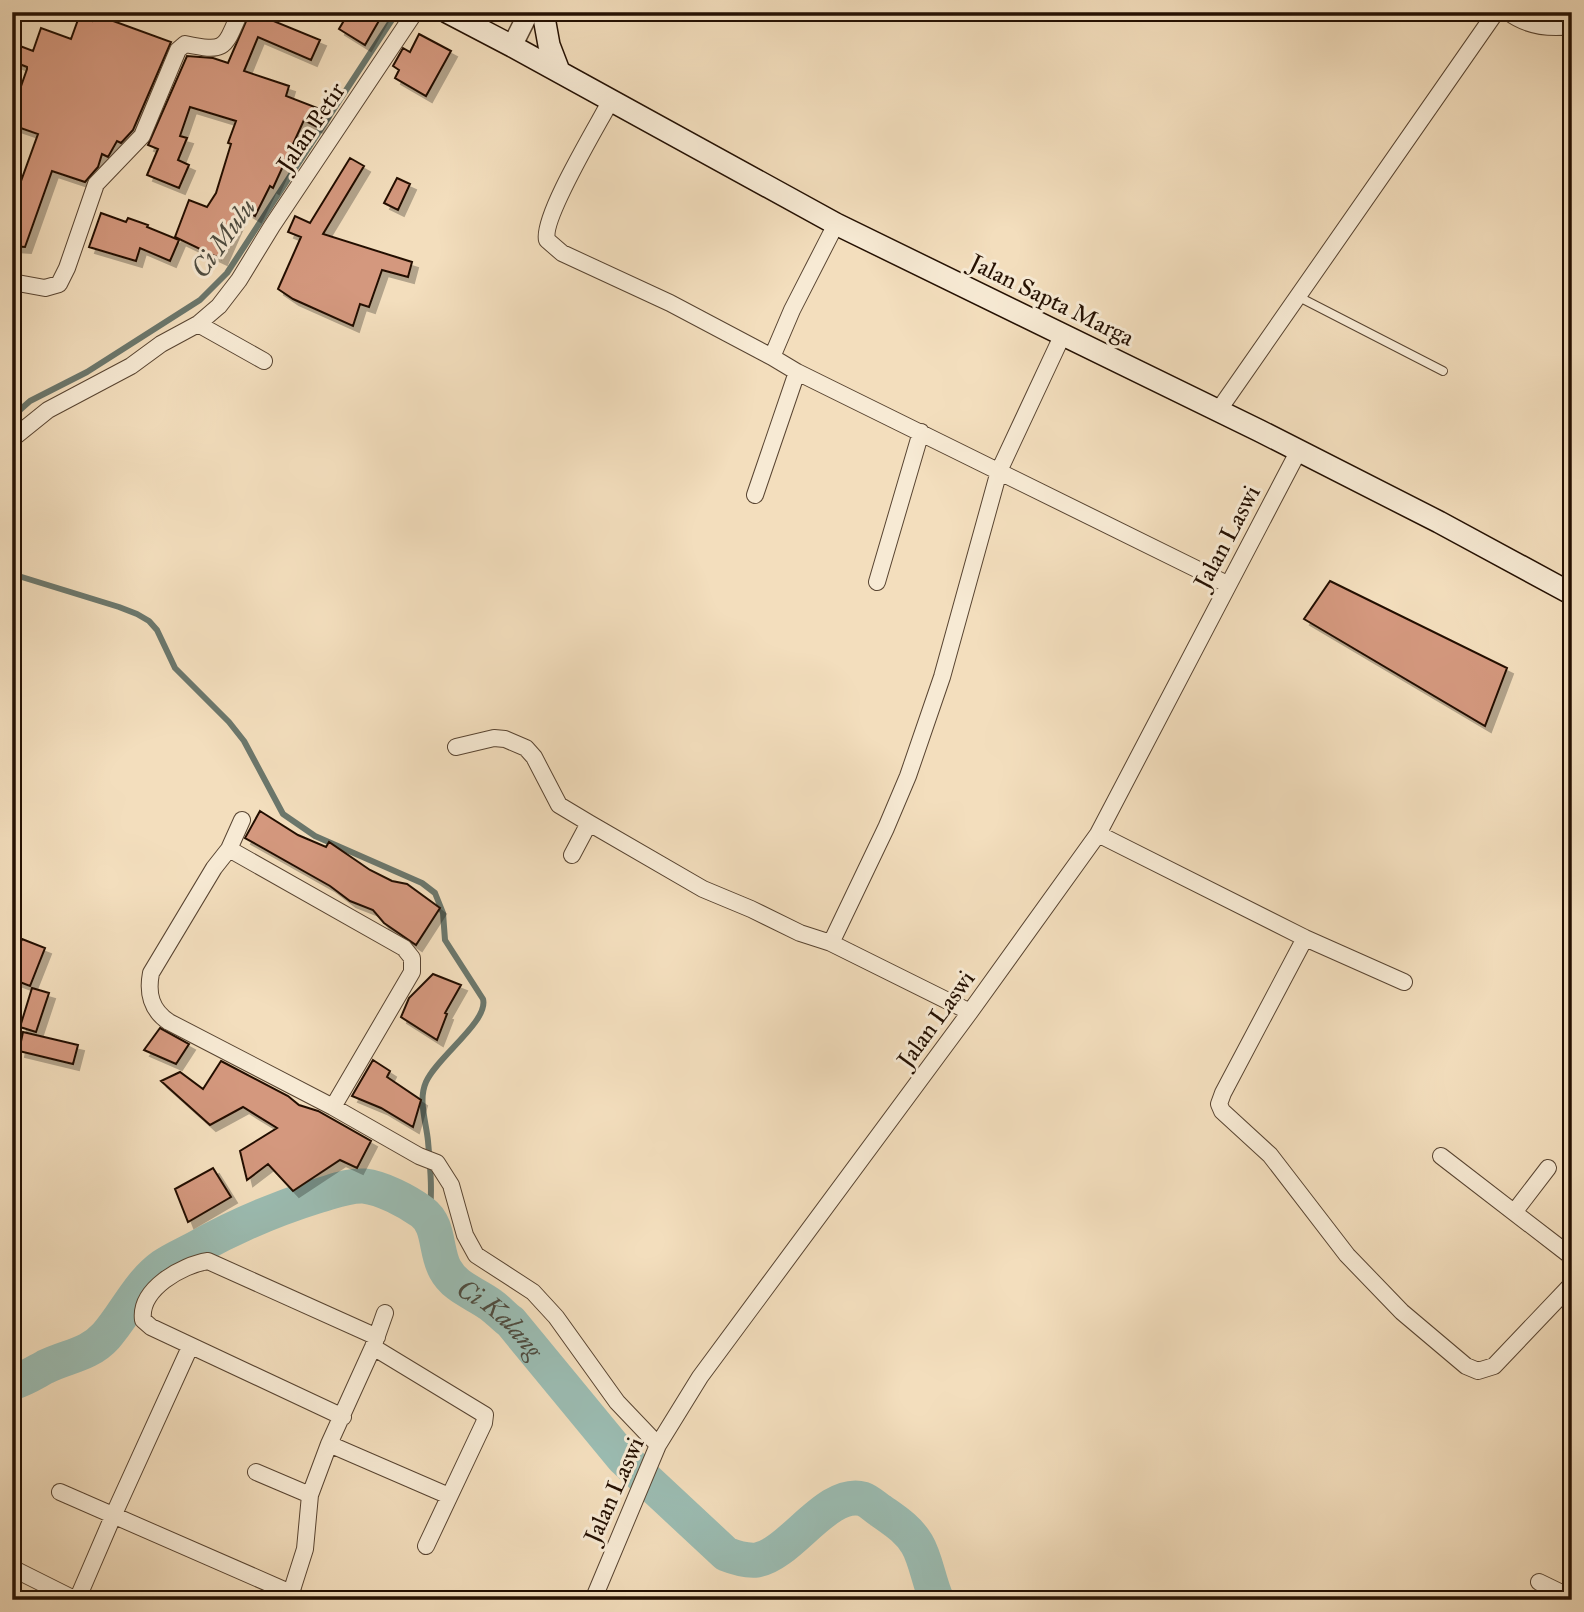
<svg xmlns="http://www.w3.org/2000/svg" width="1584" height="1612" font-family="'IM FELL Great Primer',serif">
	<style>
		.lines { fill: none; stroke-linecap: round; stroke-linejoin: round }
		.stream { stroke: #6b776c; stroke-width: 6 }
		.river { stroke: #9bbcb2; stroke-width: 35 }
		.building { fill: #d4987e; stroke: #241002; stroke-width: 2; filter: url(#shadow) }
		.service-casing { stroke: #584431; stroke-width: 10 }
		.minor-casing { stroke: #584431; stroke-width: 18 }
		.tertiary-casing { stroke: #584431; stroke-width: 22 }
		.secondary-casing { stroke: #241002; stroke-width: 24 }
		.service { stroke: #f7ead4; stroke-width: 8 }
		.minor { stroke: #f7ead4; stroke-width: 16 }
		.tertiary { stroke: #f7ead4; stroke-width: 19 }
		.secondary { stroke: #f7ead4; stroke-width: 21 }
		.labels { text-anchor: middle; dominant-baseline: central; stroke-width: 6; stroke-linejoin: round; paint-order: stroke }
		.street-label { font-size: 24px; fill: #241002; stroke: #f7ead4 }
		.water-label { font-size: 26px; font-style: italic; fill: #4e4c40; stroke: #f7ead4 }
	</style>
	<defs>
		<filter id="shadow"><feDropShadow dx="6" dy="6" stdDeviation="0" flood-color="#0004"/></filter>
	</defs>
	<rect width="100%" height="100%" fill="#f3debd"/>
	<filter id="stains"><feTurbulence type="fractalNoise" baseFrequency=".00286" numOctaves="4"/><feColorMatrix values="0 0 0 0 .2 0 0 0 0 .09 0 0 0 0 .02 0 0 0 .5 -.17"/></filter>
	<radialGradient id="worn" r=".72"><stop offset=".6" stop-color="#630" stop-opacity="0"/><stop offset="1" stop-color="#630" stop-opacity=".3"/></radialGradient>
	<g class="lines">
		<path class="stream" d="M12,417L30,401L87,372L200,300L227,273L397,12
			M12,574L119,607L137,614L149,621L157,630L175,668L229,722L244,741L283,814L315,836L422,883L435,893L443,913L445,940L483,999C489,1021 437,1057 426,1082C418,1100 426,1121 428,1141C430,1165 433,1193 429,1217"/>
		<path class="river" id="s1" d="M12,1383C25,1379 34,1373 45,1367C67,1356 89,1355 106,1336C126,1313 138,1284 163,1266C173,1259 185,1254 196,1248C237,1225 272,1210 317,1196C332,1192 348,1185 364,1186C382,1188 407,1201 422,1212C440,1225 435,1251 445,1269C455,1288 475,1293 491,1305C498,1310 504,1317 511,1322L623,1458L726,1554C736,1558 746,1561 757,1560C791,1554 827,1489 863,1499C869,1501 876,1508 881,1511C895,1521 908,1529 917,1544C926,1559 929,1583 937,1600"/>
	</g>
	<path class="building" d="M250,12H268L266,18L320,40L311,60L258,37L244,71L289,86L286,96L325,111L317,127L304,120L273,188L270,186L255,216L243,209L221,259L175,237L189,200L207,207L216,193L231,144L228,143L236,121L190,107L180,136L187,138L178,160L189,165L179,188L147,175L158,149L148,145L187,56L213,58L228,63Z
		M349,12H384L365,45L339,29Z
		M94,14L171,42L133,130L121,143L117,141L108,157L102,154L98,167L85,182L52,171L25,247L12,246V206L38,134L12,125V112L27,69V67L12,61V43L33,51L41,28L71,39L79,17L92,21Z
		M419,34L451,51L426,96L395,78L399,70L393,66L403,48L410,52Z
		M350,158L364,166L323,234L412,262L408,277L382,270L369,307L360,304L353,326L293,299L278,289L301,237L288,232L295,216L310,223Z
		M397,178L410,184L398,210L384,203Z
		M101,213L126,222L128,218L148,225L147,227L179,240L170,261L140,248L136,261L89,247Z
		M1330,581L1507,668L1485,726L1304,619Z
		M260,811L298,835L326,847L329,842L370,870L392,881L407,884L440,908L416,945L384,923L373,910L350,901L330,886L245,838Z
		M22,939L45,948L30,986L12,979V965Z
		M433,974L461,985L445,1013L447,1014L437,1040L401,1017L409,998Z
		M32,988L49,993L36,1032L20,1027Z
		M160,1028L189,1044L176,1064L144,1050Z
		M23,1032L78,1045L73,1064L19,1051Z
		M373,1060L390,1071L387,1077L421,1100L413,1127L381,1108L352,1096Z
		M221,1061L288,1096L299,1105L318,1111L371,1141L357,1168L340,1160L293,1191L268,1164L247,1180L240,1151L277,1128L243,1107L210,1125L161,1081L180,1072L203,1089Z
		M213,1168L231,1197L188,1222L175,1189Z"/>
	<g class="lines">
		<g class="service-casing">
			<path id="service" d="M1299,297L1443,371"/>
		</g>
		<g class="minor-casing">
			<path id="minor" d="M1508,12C1526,26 1549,29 1572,26
				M611,100C598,125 541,218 547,240L562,253L670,303L772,357L792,310L836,224
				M12,282L45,288L59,284L67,268L96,184L142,136L178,50L185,44C225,52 224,50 240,12
				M198,324L264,361
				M797,372L1227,584
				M1218,411L1496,12
				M12,439L48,410L131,366L161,344L198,324L219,306L239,280L272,226L415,12
				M755,495L797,372L772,357
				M877,582L921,432
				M456,747L494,738L505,739L526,748L534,757L559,805L589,823L703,889L751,909L800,933L831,943L970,1012
				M242,820L229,849L214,868L151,973C147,994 151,1010 169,1022L333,1107L419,1156L437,1163L451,1185L465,1235L476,1255L533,1292L556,1317L617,1402L658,1445
				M1098,834L1305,938L1404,982
				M229,849L404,948L412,958V972L333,1107
				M572,855L589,823
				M1305,938L1223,1093L1219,1104L1222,1111L1270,1155L1347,1255L1402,1312L1466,1366L1478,1371L1494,1366L1572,1284
				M831,943L886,828L908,776L942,677L999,471L1063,334
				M1441,1156L1572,1257
				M1515,1211L1548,1168
				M373,1347L485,1415L484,1423L426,1546
				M343,1417L151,1327L143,1320C139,1289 182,1265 208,1261L377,1337
				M329,1444L449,1496
				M256,1472L310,1495
				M60,1492L291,1593
				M12,1568L76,1600
				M1539,1582L1572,1598
				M77,1600L114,1514L190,1347
				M301,1600L291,1593L305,1549L310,1495L329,1444L373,1347L385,1313
				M593,1600L658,1445L700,1377L970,1012L1098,834L1298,452"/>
		</g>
		<g class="tertiary-casing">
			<path id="tertiary" d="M512,46L529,12"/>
		</g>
		<g class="secondary-casing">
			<path id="secondary" d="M447,12L512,46L836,224L1260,431L1439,522L1572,594
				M543,12L549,45L559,71"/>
		</g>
		<use href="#service" class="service"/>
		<use href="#minor" class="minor"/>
		<use href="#tertiary" class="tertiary"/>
		<use href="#secondary" class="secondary"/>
	</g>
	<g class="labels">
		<g class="street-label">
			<text transform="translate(311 127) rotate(-56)">Jalan Petir</text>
			<text transform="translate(1052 300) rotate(26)">Jalan Sapta Marga</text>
			<text transform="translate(1227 537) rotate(-62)">Jalan Laswi</text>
			<text transform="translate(936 1019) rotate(-54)">Jalan Laswi</text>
			<text transform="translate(614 1490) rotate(-66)">Jalan Laswi</text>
		</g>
		<g class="water-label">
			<text transform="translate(223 238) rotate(-54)">Ci Mulu</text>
			<text stroke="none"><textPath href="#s1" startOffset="616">Ci Kalang</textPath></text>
		</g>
	</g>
	<rect width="1584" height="1612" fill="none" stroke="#f3debd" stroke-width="42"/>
	<rect x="14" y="14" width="1556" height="1584" fill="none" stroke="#241002" stroke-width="3.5"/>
	<rect x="21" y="21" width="1542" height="1570" fill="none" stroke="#241002" stroke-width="2"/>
	<rect width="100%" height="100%" filter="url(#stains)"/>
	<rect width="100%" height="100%" fill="url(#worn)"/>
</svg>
